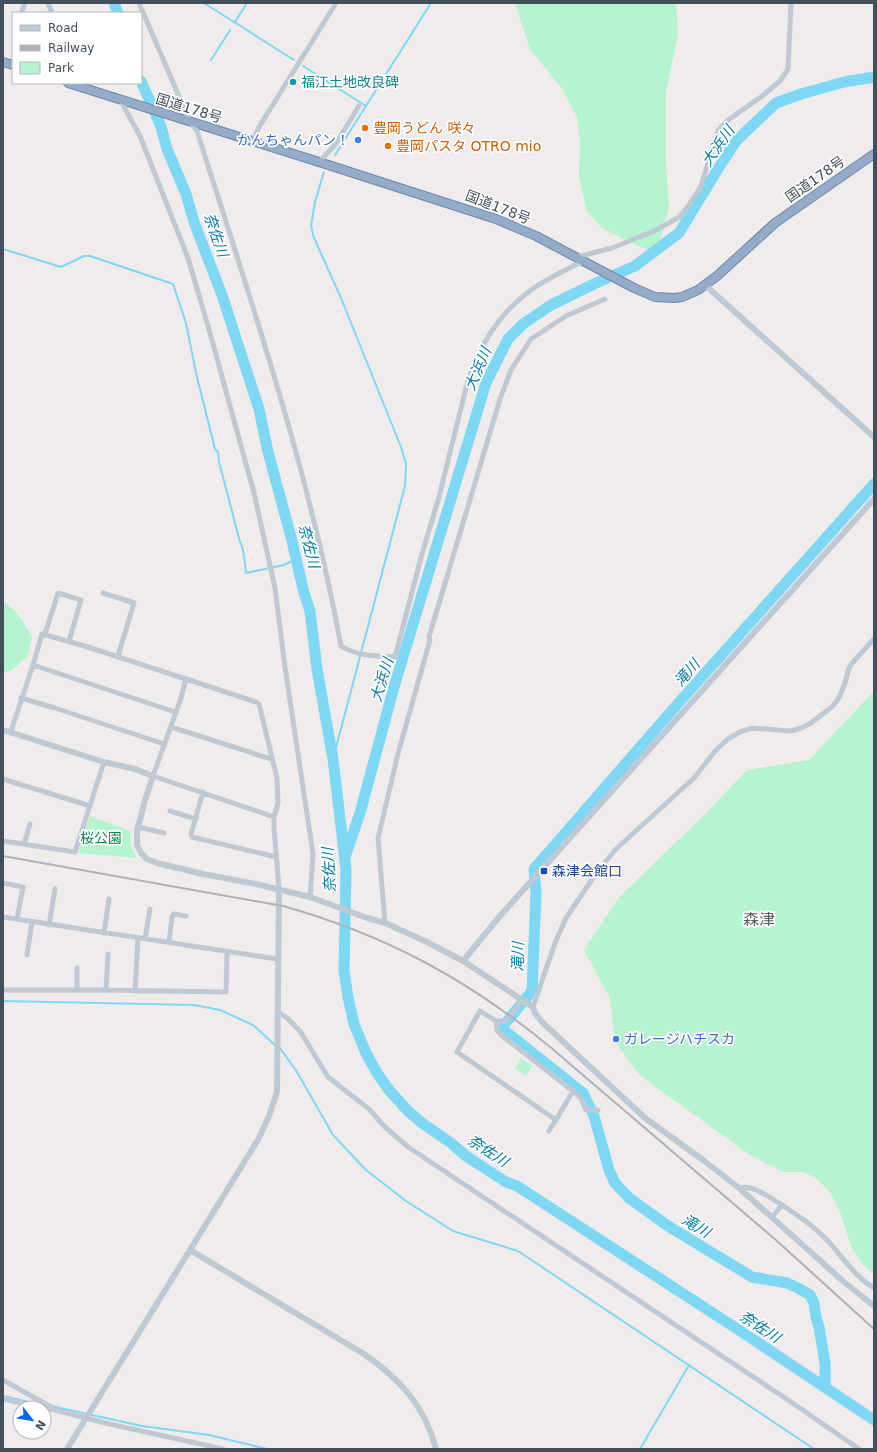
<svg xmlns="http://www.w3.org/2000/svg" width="877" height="1452" font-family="'DejaVu Sans','Noto Sans JP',sans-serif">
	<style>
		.green { fill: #b6f3cf }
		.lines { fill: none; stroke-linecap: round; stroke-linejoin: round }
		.stream { stroke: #7ed8f4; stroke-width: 2 }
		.river { stroke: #7ed8f4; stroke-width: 11 }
		.trunk-casing { stroke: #6a88ad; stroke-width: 10 }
		.minor { stroke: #bec9d4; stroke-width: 5 }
		.tertiary { stroke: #bec9d4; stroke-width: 6 }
		.trunk { stroke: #94acc8; stroke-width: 8 }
		.rail { stroke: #aeb2b8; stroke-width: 2 }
		.culture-dot { fill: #0f9aa8; stroke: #fff; stroke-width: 1.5 }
		.food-dot { fill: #e8710a; stroke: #fff; stroke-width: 1.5 }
		.shop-dot { fill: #3f7fe0; stroke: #fff; stroke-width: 1.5 }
		.transit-dot { fill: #1a4fb4; stroke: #fff; stroke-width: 1.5 }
		.labels { text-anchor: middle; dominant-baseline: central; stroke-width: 3.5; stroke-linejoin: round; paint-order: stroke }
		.culture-label { font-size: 14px; fill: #0d838f; stroke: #fff; text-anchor: start }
		.street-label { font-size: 14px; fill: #43505c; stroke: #fff }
		.food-label { font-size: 14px; fill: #c56008; stroke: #fff; text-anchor: start }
		.shop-label { font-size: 14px; fill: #366cbe; stroke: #fff; text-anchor: end }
		.park-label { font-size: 14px; fill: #0e844c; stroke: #fff }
		.transit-label { font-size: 14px; fill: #164399; stroke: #fff; text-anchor: start }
		.water-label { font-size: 15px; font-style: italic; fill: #027ca2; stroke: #fff }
		.quarter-label { font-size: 16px; fill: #595d62; stroke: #fff }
	</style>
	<rect width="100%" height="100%" fill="#f0ecec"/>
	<path class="green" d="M515,3H676L678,34L666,91V164L669,207L657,253L633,244L602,228L587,212L579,178L580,138L577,117L562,89L530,49Z
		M3,600L18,614L32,637L28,656L12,670L3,673Z
		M872,693H874V1274L862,1264L851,1246L840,1212L830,1192L816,1178L803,1172H783L753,1157L639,1075L615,1041L610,998L584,950L619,897L703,816L747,770L809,760Z
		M90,816L130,831L131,846L137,858L78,853Z
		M521,1058L532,1066L526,1076L515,1068Z"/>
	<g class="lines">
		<path class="stream" d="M204,3L294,60
			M235,22L247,3
			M211,60L230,30
			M303,66L366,106
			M335,155L431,3
			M324,172L315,202L311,226L314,238L341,298L401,447L406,464L405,486L333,759
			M3,249L61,267L84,256H90L173,284L186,323L196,373L215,449L218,452L219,462L240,542C244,548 245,565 246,573L284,565L296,559
			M3,1001L194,1005L220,1010L253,1025L276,1046
			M280,1048L297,1072L333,1135L366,1170L406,1201L453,1231L518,1251L814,1449
			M3,1396L43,1405
			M51,1406L142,1426L209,1435L267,1449
			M640,1449L689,1365"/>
		<path class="river" d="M114,3L118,13
			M141,81L161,127L167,149L186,194L194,222L222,295L259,409L268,452L291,537L304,593L310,611L317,669L333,759L346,869L344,971L348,997L354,1024L366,1053L377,1073L389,1090L408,1111L422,1123L451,1143L466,1156L506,1182L517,1186L742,1332L874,1420
			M345,857L360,813L394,687L486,383L508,339L523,324L551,305L596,283L635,266L679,233L721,164L737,140L776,103L801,94L844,82L874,77
			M825,1387V1363L819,1327L816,1317L814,1303L810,1295L798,1288L787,1283L752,1277L668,1226L629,1198L615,1183L609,1170L594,1116L583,1093L505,1031L504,1025L532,991L536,893L534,869L675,707L874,484"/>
		<g class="trunk-casing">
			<path id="trunk" d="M3,62L13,65
				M68,83L319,162L496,219L536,236L634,288L655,297L674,298L682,297L698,290L717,276L775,223L874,154"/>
		</g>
		<path class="minor" d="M48,3L52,13
			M139,3L190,122L197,131C251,301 309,471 341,646C356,656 377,656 395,657L422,554L439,497L466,388C477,350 496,317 527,293C544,280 564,271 583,261
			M21,13L25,3
			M121,100L124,107L140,136L188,258L210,333L254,493L275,588L285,667L313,854L310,897
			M253,141L259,127L336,3
			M319,162L335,145L359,106
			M577,257L612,248L654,231L667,224L679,217L687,208L701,186L718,131L728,120L761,97L780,81L788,69L791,3
			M103,593L134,603L118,656
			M45,634L58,593L81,600L69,641
			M33,665L175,712
			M186,679L180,701L153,776L274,817
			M21,698L55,708L164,744
			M171,727L271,759
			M11,731L33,665L42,634L85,646L256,702L259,704L277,778L278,803L274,817V827L279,890
			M3,779L90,806
			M203,792L191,834L192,837L276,857
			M170,811L196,819
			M138,827L164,833
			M3,841L75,852L104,762
			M24,844L30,824
			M3,883L23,887L17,919
			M3,917L277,959
			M385,923L378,838L399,750L430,640L429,637L500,399L511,370L531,339L566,316L605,299
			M49,925L55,889
			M104,933L109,899
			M145,939L150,909
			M169,942L172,917L174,914L186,916
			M27,955L32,922
			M3,990H106L226,992L227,952
			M77,990V968
			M106,990L108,954
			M135,991L138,938
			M522,1001L506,1021H496L480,1011L457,1052L556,1120L573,1091
			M533,1007L555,943L566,918L597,872L616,849L694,778L716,750L728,739L740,732L752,728L790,731L799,729L811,723L833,706L840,696L845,683L849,668L853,662L874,639
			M278,1012L287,1018L300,1031L328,1077L369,1109L385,1127L408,1147L794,1404L859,1449
			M496,1021L497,1030L501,1035L573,1091L581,1098L586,1110H598
			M549,1131L556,1120
			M739,1188C752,1185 762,1193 773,1199C792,1212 811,1223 827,1240C843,1257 854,1276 874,1288
			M772,1217L782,1205
			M3,1380L51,1407
			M3,1399L55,1410L105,1423L223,1449"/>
		<path class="tertiary" d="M705,285L874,437
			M3,730L104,762L135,769L153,776L145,800L137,831V845L141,853L147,859L157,863L203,874L256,884L310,897L367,918L385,923L427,942L463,961L533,1007L535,1013L542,1022L645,1118L703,1160L739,1188L844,1282L874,1306
			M463,961L499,917L874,499
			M190,1250L364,1354C400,1379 425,1406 436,1449
			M67,1449L232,1182L259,1138L269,1116L277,1092L279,890"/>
		<use href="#trunk" class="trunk"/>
		<path class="rail" d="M3,856L283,906C386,935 467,979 549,1046L777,1241L874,1329"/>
	</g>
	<circle class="culture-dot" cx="293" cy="82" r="4"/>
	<g class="food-dot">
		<circle cx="365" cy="128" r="4"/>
		<circle cx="388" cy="146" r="4"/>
	</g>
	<g class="shop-dot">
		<circle cx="358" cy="140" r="4"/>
		<circle cx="616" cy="1039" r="4"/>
	</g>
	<rect class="transit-dot" x="540" y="867" width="8" height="8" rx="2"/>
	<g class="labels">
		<g class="culture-label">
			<text x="301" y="82">福江土地改良碑</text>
		</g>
		<g class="street-label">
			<text transform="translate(189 108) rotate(17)">国道178号</text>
			<text transform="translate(815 179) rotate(-35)">国道178号</text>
			<text transform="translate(498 207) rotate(21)">国道178号</text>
		</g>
		<g class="food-label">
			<text x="373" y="128">豊岡うどん 咲々</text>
			<text x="396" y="146">豊岡パスタ OTRO mio</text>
		</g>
		<g class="shop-label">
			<text x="350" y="140">かんちゃんパン！</text>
			<text x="624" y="1039" text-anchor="start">ガレージハチスカ</text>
		</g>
		<g class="park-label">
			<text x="101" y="838">桜公園</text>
		</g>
		<g class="transit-label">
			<text x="552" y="871">森津会館口</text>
		</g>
		<g class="water-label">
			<text transform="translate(718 146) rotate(-55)">大浜川</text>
			<text transform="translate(216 235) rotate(71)">奈佐川</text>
			<text transform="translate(478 369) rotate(-67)">大浜川</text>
			<text transform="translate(309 546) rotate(76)">奈佐川</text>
			<text transform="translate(687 673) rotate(-49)">滝川</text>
			<text transform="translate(382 680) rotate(-73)">大浜川</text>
			<text transform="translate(329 870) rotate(-93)">奈佐川</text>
			<text transform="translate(518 957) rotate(-89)">滝川</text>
			<text transform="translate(488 1151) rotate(33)">奈佐川</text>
			<text transform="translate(696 1226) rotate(31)">滝川</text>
			<text transform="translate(760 1327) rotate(33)">奈佐川</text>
		</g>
		<g class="quarter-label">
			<text x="759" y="919">森津</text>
		</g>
	</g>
	<rect width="877" height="1452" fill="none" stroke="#43505c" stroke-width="8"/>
	<rect x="12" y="12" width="130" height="72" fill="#ffffff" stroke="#b4b9be"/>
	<rect x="20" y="25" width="20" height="6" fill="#bec9d4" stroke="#b4b9be"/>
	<text x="48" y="32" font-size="12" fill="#43505c">Road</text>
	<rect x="20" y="45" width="20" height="6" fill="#aeb2b8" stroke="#b4b9be"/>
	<text x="48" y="52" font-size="12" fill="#43505c">Railway</text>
	<rect x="20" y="62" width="20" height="12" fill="#b6f3cf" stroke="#b4b9be"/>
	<text x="48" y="72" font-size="12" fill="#43505c">Park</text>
	<g transform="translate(32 1420) rotate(121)"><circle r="19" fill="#ffffff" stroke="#b4b9be"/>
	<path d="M0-3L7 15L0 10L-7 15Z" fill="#0866ef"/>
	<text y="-6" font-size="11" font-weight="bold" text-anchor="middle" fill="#43505c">N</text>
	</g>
</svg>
